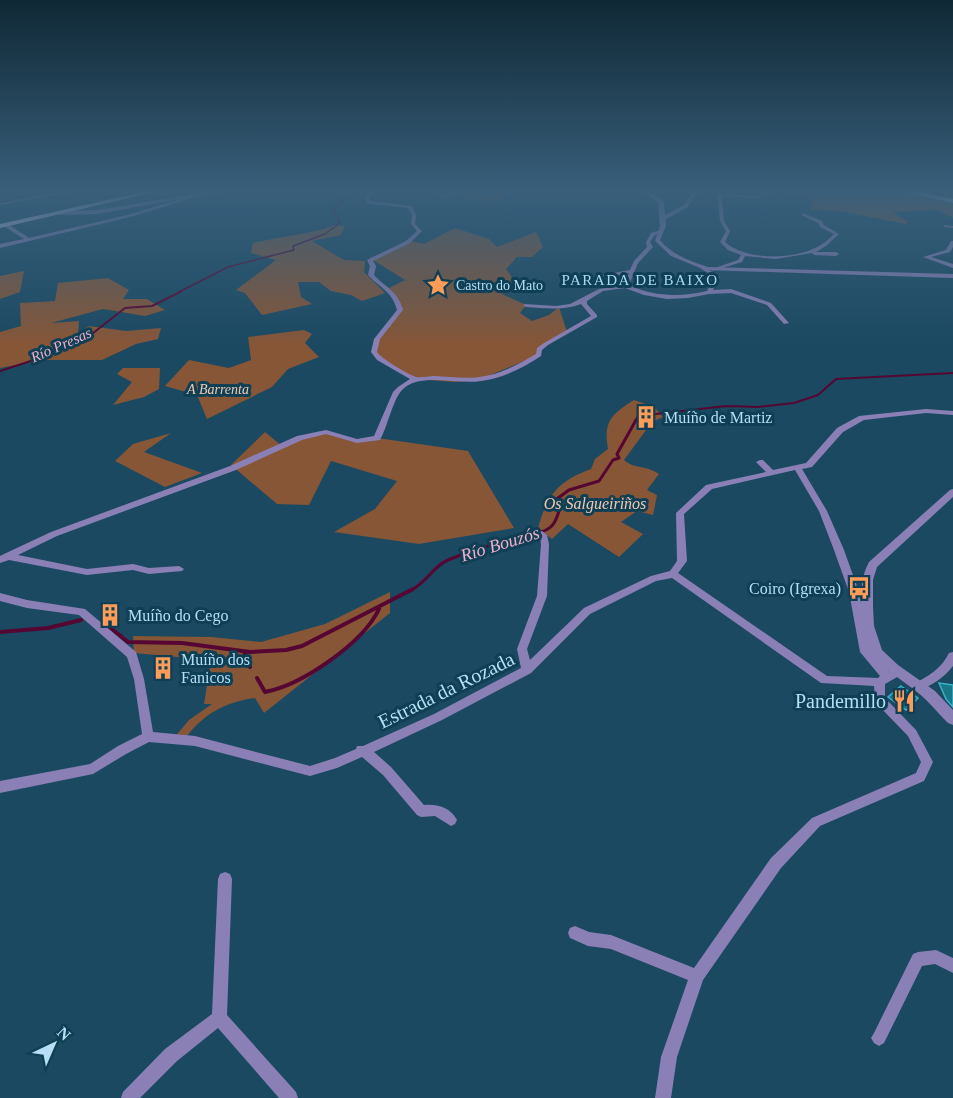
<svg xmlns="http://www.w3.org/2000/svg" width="953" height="1098" font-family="Georgia,serif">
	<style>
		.green { fill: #865637 }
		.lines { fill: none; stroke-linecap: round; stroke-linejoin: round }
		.stream-far3 { stroke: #560633; stroke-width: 1.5 }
		.stream-far2 { stroke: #560633; stroke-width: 2 }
		.stream-far1 { stroke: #560633; stroke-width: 3 }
		.stream { stroke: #560633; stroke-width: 4 }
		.building { fill: #197687; stroke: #3bb0c7; stroke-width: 1.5 }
		.minor { fill: #8b80b5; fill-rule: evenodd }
		.tertiary { fill: #8b80b5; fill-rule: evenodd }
		.primary { fill: #cdc5f0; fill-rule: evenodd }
		.trunk { fill: #dad4f6; fill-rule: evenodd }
		.labels { text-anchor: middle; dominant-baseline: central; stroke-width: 6; stroke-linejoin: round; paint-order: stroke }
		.far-poi-label { font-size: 14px; fill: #b6dff6; stroke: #0e3f55; text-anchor: start }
		.far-park-label { font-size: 14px; font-style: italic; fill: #f3c9b0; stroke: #0e3f55 }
		.far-neighbourhood-label { font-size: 15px; letter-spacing: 1.5px; fill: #a8d9f4; stroke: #0e3f55 }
		.far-water-label { font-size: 15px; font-style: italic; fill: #f4aeca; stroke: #0e3f55 }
		.poi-label { font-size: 16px; fill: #b6dff6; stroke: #0e3f55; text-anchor: start }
		.park-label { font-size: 16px; font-style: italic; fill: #f3c9b0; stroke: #0e3f55 }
		.water-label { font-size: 18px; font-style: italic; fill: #f4aeca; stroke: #0e3f55 }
		.near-street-label { font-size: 20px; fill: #b6dff6; stroke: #0e3f55 }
		.near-poi-label { font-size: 20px; fill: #b6dff6; stroke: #0e3f55; text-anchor: end }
	</style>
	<rect width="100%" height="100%" fill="#1b4961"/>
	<path class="green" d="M438,192H509L501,201L472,200L463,195L444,199L435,195Z
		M778,192H953V218L938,210L893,212L908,222L906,224L840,211L810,210L813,198Z
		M335,225L345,226L341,235L312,241L344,260L365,261L364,272L385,293L362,301L351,295L331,291L319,282H298L301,297L312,304L262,315L245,293L236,290L276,260L251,253L253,243C281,236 309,235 335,225Z
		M455,228L489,239L497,247L536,232L543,247L532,257H517L506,269L515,282L502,294L526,305L520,313L532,321L549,315L559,307L567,332L539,349V355L478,380L455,382L415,379L379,359L374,345L400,310L389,288L405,280L370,258L410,241L424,244Z
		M24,271L20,292L0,299V276Z
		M108,278L129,290L123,299H147L165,310L145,316L103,309L51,323L79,321L78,334L89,326L126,331L161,328L158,339L136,344L102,360H43L0,368V332L21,326L20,303L55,301L58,283Z
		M304,330L312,334L305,343L319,357L288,369L272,387L207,419L197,395L165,386L189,360L229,368L251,360L248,337Z
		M123,368H160L159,389L144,397L113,405L132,382L117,374Z
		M634,400L654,407L663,417L652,422L624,460C633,469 647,465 659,474L647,490L657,495L653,515L637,511L621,522L643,534L619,557L568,524L552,539L538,528C547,495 558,481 591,469L595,459L608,449C603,421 612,414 634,400Z
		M265,432L282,446L326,432L357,441L377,438L468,451L514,528L419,544L334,532L375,509L397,481L331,461L309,505L277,504L231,465Z
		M171,433L144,452L202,473L165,487L115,461L133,444Z
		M390,592V613L264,713L255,698C224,702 202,715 184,740L173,739L189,720L212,704H204L211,660L134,653L133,636L211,637L261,642L325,624Z"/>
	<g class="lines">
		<path class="stream-far3" d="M179,292L228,267L294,250L293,246L325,234L340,223L333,210L352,192"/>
		<path class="stream-far2" d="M0,371L46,356L88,337L125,308L152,306L182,291
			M635,422L638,416L726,406L758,407L794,403L818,395L836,379L953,373"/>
		<path class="stream-far1" d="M410,591C429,581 433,566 448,560C472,550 499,544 523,535C530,532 539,534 546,530C555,526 557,517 560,508L554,501L569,490L599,481L613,460L619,458L617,454L636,420"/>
		<path class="stream" d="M108,626L128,642L182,643L250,652L286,650L302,646L413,589
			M0,632L48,628L81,620
			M244,652L250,667
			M257,678L265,692C302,685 363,643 379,609"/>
	</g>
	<path class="building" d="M939,683L953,685V707L946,699Z
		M901,686L918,698L906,710L888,697Z"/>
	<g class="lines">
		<path class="minor" d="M60,192H70L0,205V203Z
			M205,192L209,193L130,217L0,248V244L24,239L4,226V224H8L29,238L127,215Z
			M370,192H375L369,197L370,201L412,206L416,215L415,224L422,231L410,243L373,261L376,266L374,275C386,288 398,291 403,310L380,339L377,352C382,359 407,374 416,377C421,378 429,376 434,376C453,377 471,380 490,375C506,371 521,363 536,354L537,348L544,343L591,316L581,304C563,311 545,308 526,307L524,306V304L556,306L570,304L599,289L624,285L629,273L599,278L596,276L630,270L634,261L647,247L646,242L651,233L660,230L662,231V232L655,235L650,242L653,247L638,263L629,285C654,297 680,297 707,291L714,277L700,268V266L702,265L720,277L713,290L731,289L771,303L789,323L784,324L767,305L731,293L709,294L688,298L667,299L644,295L625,288L603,291L587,301V304L597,315V317L548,345L542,350L541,356C523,368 503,378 481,381C458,385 421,372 403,389C393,398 388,426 380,440L357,443L326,434L302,440L236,470L57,536L18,555L87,569L133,564L149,568L179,566L184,569L182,571L149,574L133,570L87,575L9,560L0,563V556L4,554L51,532L230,466L297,436L326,430L357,439L374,436L393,392L398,387L410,379L377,360L371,352L374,339L397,310C392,291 380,288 368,275L370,266L367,260L406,241L417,231L411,224L412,215L408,208L366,203L365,197Z
			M693,192H697L688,207L666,219H662V217L684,205Z
			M717,192H721V194L756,196L764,192H770L757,198L722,196L724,221L730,231L725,242C745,260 790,260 815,248C822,245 828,240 834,234L820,227L818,223L801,215L803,213L822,221L824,225L839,234L826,246L816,252H836L839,254L836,256L814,255L812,253L776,259L745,256L742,262L712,271V269L738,260L741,255L728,250L720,242L726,231L720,221Z
			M944,225L953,226V228L944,227Z
			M951,241H953V247L950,252L931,257L953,264V268L923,257L946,250Z
			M926,409L953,411V415L926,413L864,420L843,432L812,467L802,469L827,511L844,550L859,592L870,650L889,671L895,669L899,670L900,673L899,676L885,684V698L916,730L933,762L924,781L820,826L781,868L703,980L677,1057L671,1098H655L661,1057L688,980L611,949L588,946L570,938L568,933L570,928L575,926L589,932L611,935L694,968L771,858L812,818L916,773L921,762L908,736L876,703L875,700L874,686L821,683L672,578L656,581L590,614L531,673L442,720L374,752L391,767L424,805C437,804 450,807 457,820L455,824L451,826L435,816L421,817L417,815L383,775L362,757L337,768L310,776L195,746L149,742L126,754L93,774L0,793V781L90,764L118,746L142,734L134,679L127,657L79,615L27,608L0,601V593L27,600L85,609L136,652L144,679L153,732L195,736L310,766L335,758L356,749L357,746H363L434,714L521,668L517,649L537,596L541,544L540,538L535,533L536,531H542L547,535L549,544L547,596L527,649L530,660L584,608L651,576L670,571L677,561L676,513L706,485L766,472L756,462L760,460H763L773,470L806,463L837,428L859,416ZM795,470L819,511L834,550L849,592L860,652L880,676L878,678L827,676L678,573L687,561L684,514L712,489Z
			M953,652V666C944,678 931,686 917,691L913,690L912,687L913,684C928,677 942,668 949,653Z
			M225,872L230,874L232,879L227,1015L296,1092L298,1098H279L218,1028L177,1061L140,1098H121L123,1092L165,1049L212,1014L218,879L220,874Z
			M936,950L953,958V973L935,964L922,966L884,1043L879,1046L874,1043L871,1038L874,1033L913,954L918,952Z"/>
		<path class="tertiary" d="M207,192H219L97,214L60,215L57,213L60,211L97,210Z
			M646,192H651L664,202L666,226L660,240C672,255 690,261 708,267L953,274V278L705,270L671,256L655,241L660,226L658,203Z
			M953,489V497L877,567L873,580V606L874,626L882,650L898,665L935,691L953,710V725L948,723C936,711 926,698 912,688C875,660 863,656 861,607C861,591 861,577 869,562L950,490Z"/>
		<path class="primary" d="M143,192H155L0,228V224Z"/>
		<path class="trunk" d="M906,192H920L953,199V203Z"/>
	</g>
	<linearGradient id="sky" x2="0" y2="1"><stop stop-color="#0f2835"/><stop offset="0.55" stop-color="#395f7b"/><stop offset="1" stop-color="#395f7b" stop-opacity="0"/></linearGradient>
	<rect width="953" height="346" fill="url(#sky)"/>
	<defs>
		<g id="sight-bare" transform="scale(1.8)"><path d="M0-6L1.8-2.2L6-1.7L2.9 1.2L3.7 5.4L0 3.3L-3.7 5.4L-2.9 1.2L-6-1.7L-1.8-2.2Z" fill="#fe9c58" stroke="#0e3f55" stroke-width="2.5" paint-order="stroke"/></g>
		<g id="building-bare" transform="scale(1.8)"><path d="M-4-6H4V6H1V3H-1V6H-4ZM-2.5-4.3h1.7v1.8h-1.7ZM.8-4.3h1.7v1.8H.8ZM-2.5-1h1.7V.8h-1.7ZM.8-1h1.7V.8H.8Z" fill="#fe9c58" stroke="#0e3f55" stroke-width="2.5" paint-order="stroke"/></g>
		<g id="bus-bare" transform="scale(1.8)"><path d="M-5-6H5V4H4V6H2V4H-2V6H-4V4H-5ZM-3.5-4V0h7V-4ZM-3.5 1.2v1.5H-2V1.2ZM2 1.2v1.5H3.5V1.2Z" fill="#fe9c58" stroke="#0e3f55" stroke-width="2.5" paint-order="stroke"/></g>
		<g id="restaurant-bare" transform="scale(1.8)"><path d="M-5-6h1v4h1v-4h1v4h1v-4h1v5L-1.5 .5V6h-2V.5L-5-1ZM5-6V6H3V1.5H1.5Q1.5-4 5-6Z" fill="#fe9c58" stroke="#0e3f55" stroke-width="2.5" paint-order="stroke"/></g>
	</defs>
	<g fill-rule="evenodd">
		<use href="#sight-bare" x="438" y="285"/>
		<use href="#building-bare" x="646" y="417"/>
		<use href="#bus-bare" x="859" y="588"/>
		<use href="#building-bare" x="110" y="615"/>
		<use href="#building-bare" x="163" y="668"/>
		<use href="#restaurant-bare" x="904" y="701"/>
	</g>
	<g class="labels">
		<g class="far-poi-label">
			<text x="456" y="285">Castro do Mato</text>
		</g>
		<g class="far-park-label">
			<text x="218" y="389">A Barrenta</text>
		</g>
		<g class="far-neighbourhood-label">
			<text x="640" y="280">PARADA DE BAIXO</text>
		</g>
		<g class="far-water-label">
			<text transform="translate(61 345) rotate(-24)">Río Presas</text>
		</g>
		<g class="poi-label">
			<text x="664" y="417">Muíño de Martiz</text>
			<text x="841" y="588" text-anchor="end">Coiro (Igrexa)</text>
			<text x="128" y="615">Muíño do Cego</text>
			<text x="181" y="659">Muíño dos<tspan x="181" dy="18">Fanicos</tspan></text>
		</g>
		<g class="park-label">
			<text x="595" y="503">Os Salgueiriños</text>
		</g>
		<g class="water-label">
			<text transform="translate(500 544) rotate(-17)">Río Bouzós</text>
		</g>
		<g class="near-street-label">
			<text transform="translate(446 690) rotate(-26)">Estrada da Rozada</text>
		</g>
		<g class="near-poi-label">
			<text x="886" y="701">Pandemillo</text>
		</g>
	</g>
	<g transform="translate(54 1044) rotate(44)" stroke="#0e3f55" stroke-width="4.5" paint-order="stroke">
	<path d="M0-4.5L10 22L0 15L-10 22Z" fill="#b6dff6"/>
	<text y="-9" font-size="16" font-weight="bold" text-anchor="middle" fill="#b6dff6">N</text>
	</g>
</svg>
